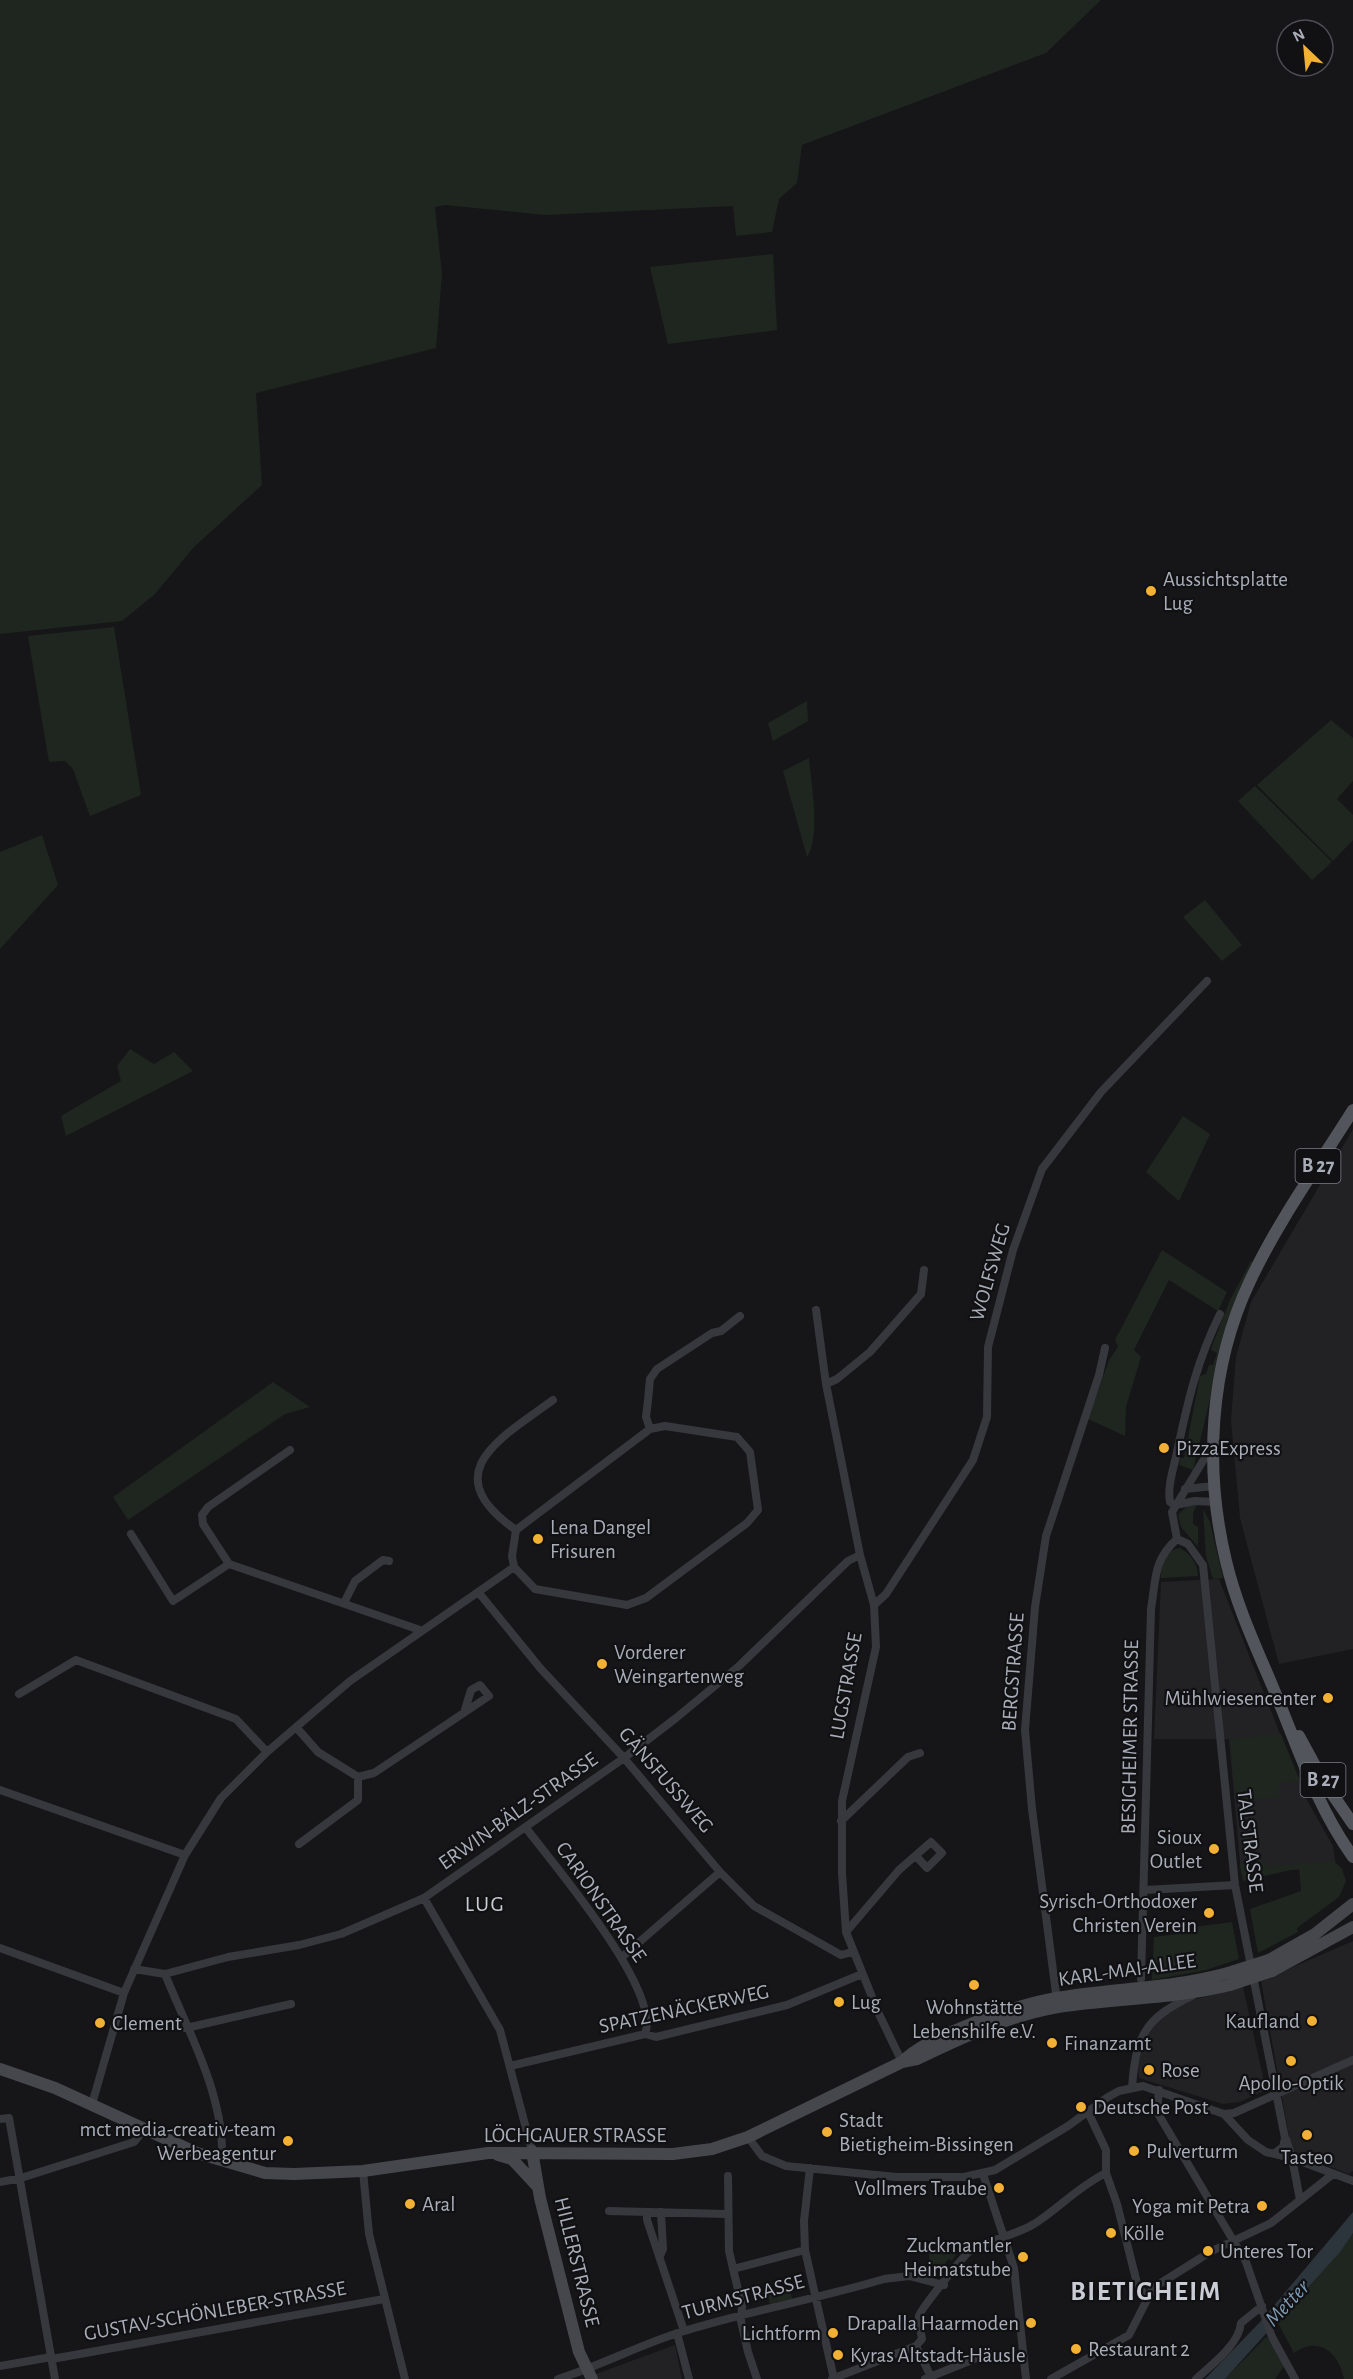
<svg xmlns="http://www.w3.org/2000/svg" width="1353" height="2379" font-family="'Alegreya Sans',sans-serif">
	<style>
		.built { fill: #222225 }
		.green { fill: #1e261f }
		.water { fill: #2c353c }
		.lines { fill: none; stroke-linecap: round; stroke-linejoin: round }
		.street-tunnel { stroke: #333438; stroke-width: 8; stroke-dasharray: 8 4; stroke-linecap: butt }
		.street { stroke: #37383d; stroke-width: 8 }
		.secondary { stroke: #45474d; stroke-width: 12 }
		.primary { stroke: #53555c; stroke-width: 12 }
		.secondary-bridge { stroke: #45474d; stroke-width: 12 }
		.poi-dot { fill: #f2b134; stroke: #111113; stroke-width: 2 }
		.labels { text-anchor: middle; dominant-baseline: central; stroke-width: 4.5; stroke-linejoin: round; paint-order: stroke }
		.shield { fill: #111113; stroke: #7b7e86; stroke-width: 1.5 }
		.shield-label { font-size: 20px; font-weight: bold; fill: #a8adb8 }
		.poi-label { font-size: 21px; fill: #a8adb8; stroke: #111113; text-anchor: start }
		.street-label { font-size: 21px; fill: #a8adb8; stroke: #111113 }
		.neighbourhood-label { font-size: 22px; letter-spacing: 1.5px; fill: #c9ccd4; stroke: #111113 }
		.water-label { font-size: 22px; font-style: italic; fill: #7f9bb3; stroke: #111113 }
		.district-label { font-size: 27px; font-weight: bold; letter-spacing: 1.5px; fill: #c9ccd4; stroke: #111113 }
	</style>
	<rect width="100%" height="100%" fill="#161618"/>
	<path class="built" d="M1353,1129V1649L1279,1664L1240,1518L1231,1420L1236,1357L1251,1302Z
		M1219,1579L1304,1795L1333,1846L1336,1867L1241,1874L1229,1739H1154L1161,1582Z
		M1353,1941V2171L1349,2174L1292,2152L1261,1981Z
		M1243,1987L1266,2090L1240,2102L1223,2104L1139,2078L1138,2066L1145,2037L1153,2024L1180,2003Z
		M675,2345L682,2379H598L596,2374Z"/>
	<path class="green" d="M0,0H1101L1046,53L802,145L797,183L779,199L772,232L736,236L733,206L545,215L445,205L435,207L442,274L436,348L256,393L262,485L194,547L155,594L122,621L0,634Z
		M773,254L777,330L668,344L650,267Z
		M114,627L141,795L90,816L73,769L65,761L49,762L28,636Z
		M807,701L808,721L773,741L768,723Z
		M1331,720L1353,738V781L1337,799L1353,815V840L1333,861L1257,785Z
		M809,758C811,783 821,835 807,857L783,771Z
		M1255,786L1332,862L1312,880L1238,801Z
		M42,835L58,885L0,949V852Z
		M1205,900L1242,945L1222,961L1183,917Z
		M130,1049L154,1064L174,1052L193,1071L66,1136L61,1116L121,1081L117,1066Z
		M1183,1116L1210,1134L1179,1201L1146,1172Z
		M1162,1250L1227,1292L1218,1311L1169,1280L1134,1350L1141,1357L1126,1407L1125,1436L1088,1419L1109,1360L1118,1347L1115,1340Z
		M1251,1261L1253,1262L1213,1387L1193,1470L1179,1465L1180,1458H1184L1200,1376L1206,1374L1209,1365H1213L1217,1353L1211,1350L1212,1346L1230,1300Z
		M273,1382L310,1407L285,1414L128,1520L113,1497Z
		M1197,1505L1193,1513V1524L1198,1527V1547L1181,1527L1178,1515L1187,1506Z
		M1203,1509L1210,1522L1223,1578L1213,1579L1206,1556Z
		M1180,1548C1191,1554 1198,1564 1198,1576L1161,1578C1161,1565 1165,1550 1180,1548Z
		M1281,1734L1300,1781L1279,1783L1280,1797L1236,1802L1230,1739Z
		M1266,1861L1267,1867L1334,1861L1342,1869L1346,1881L1339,1897L1297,1928L1298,1932L1258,1953L1250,1909L1301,1891L1299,1868L1243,1881L1240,1864Z
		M1232,1922L1239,1959L1206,1970L1152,1980L1154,1937L1186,1933V1928Z
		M1353,2233V2379H1344C1339,2353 1319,2335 1294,2353L1278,2323Z
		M929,2251L954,2252L956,2254L952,2261L948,2259L944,2266L929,2265Z
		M789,2283L792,2299L770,2304L766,2289Z
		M1266,2337L1273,2344L1285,2365L1275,2379H1225Z"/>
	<path class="water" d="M1353,2212V2233L1340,2252L1225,2379H1205L1260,2322Z"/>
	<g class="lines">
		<path class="street-tunnel" d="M1199,2259L1214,2250"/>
		<path class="street" d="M816,1310L826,1384L860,1555L874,1605L876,1647L842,1801V1873L846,1932L878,2012L902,2062
			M826,1384L837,1379L870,1352L921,1294L924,1270
			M650,1429L646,1417L648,1400L650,1379L657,1369L712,1333L721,1331L740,1316
			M1185,1489L1214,1486
			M1175,1505L1170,1502C1167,1486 1174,1467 1177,1452C1188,1400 1197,1361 1220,1314
			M1175,1505L1195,1501L1216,1502
			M516,1530C434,1473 501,1438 553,1400
			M131,1534L173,1601L229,1564L420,1630
			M1177,1539L1188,1544L1203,1565L1235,1885L1285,2138L1283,2147L1275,2153
			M1177,1539L1172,1512L1212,1446
			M229,1564L203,1524L202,1515L208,1507L290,1450
			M479,1593L541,1669L624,1758L720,1872L754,1906L841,1955L852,1952
			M344,1603L355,1581L383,1560L389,1561
			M874,1605L886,1594L973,1460L987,1417L988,1347L1013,1250L1042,1169L1101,1092L1207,981
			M19,1694L76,1660L236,1719L267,1752
			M296,1727L318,1752L358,1777
			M0,1790L185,1855
			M841,1821L908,1757L920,1753
			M526,1828C554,1865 662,1991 645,2034
			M299,1844L358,1800V1777L374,1773L489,1696L480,1685L471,1690L464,1713
			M1145,1890L1235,1885
			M424,1898L500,2030L532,2151
			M846,1932L899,1870L931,1842L942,1853L927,1868L916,1856
			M0,1948L124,1993
			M622,1957L720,1872
			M134,1969L165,1974L228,1957L299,1945L341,1934L424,1898L624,1758L676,1718L739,1666L848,1561L860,1555
			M165,1974C187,2029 221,2089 222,2149
			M1141,1979L1151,1609C1156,1580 1153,1560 1177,1539
			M1057,2001L1032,1809L1025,1730L1035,1607L1046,1536L1099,1375L1105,1348
			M186,2028L291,2004
			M510,2066L645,2034L656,2037L787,2005L862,1974
			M1132,2087C1136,2036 1145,2018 1192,1996
			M1159,2090L1157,2112L1246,2262L1272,2337L1295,2379
			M92,2104L124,1993L185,1855L221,1798L267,1752L350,1681L514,1567L512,1556L516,1530L650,1429L665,1426L737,1437L750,1452L758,1510L747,1523L646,1598L627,1605L535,1589L514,1567
			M1088,2112L1106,2150V2173L1117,2204L1138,2287L1147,2296
			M1224,2114L1234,2113L1353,2060
			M0,2119L9,2118L55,2379
			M748,2137L762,2156L786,2166L896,2177H964L995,2170L1068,2126L1108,2097L1119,2091L1143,2086L1224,2114L1248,2140L1266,2152L1292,2158L1353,2181
			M1286,2139L1292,2158L1300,2200
			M810,2168L804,2221L805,2250L834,2379
			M363,2171L369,2234L405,2379
			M983,2174L1014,2268L1026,2379
			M728,2176L729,2251L742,2307L741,2321L748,2352L757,2379
			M0,2182L21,2178L134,2142L144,2130
			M609,2211L726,2214
			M647,2212V2220L684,2331
			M1214,2250L1271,2223L1333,2174
			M660,2256L663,2249L661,2212
			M733,2269L805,2250
			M677,2333L689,2379
			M916,2346L932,2379
			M52,2359L384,2299
			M0,2366L51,2357
			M558,2379C600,2366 639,2345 681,2332C748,2311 817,2299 884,2279L909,2276L944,2285
			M832,2379L916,2346L922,2339C921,2332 918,2323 919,2316C920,2310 964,2255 970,2251C990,2239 1014,2236 1034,2224C1059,2208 1079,2186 1106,2173
			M925,2379L989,2353
			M1051,2379L1129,2335L1153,2288L1199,2259
			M1196,2379C1211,2365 1239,2345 1241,2323L1262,2306"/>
		<path class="secondary" d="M1269,1960L1315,1934L1353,1904
			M1272,1971L1353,1927
			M905,2059C921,2045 941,2036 961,2028C991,2015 1024,2004 1056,1998C1115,1988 1169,1989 1228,1973
			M0,2069L55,2088L197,2153L265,2173L294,2174L363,2171L488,2153L673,2154L712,2149L748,2137L902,2062L917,2059C963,2037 1007,2016 1058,2007C1116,1998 1174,1999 1230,1985
			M532,2151L540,2198L579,2352L592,2379
			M498,2155L512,2159L537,2186"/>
		<path class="primary" d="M1353,1110C1318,1166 1278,1221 1250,1281C1209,1367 1204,1470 1226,1561C1236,1604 1255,1645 1272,1685C1297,1744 1315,1804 1353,1857
			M1299,1736L1324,1782L1353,1824"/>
		<path class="secondary-bridge" d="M1228,1973L1269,1960
			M1230,1985L1272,1971"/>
	</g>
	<g class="poi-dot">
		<circle cx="1151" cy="591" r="6"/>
		<circle cx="1164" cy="1448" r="6"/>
		<circle cx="538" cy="1539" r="6"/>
		<circle cx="602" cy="1664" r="6"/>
		<circle cx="1328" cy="1698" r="6"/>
		<circle cx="1214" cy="1849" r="6"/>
		<circle cx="1209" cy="1913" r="6"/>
		<circle cx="974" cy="1985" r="6"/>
		<circle cx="839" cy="2002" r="6"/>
		<circle cx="1312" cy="2021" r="6"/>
		<circle cx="100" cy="2023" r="6"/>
		<circle cx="1052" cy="2043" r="6"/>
		<circle cx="1291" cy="2061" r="6"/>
		<circle cx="1149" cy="2070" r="6"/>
		<circle cx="1081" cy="2107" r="6"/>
		<circle cx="827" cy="2132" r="6"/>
		<circle cx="1307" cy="2135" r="6"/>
		<circle cx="288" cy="2141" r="6"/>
		<circle cx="1134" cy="2151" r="6"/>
		<circle cx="999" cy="2188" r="6"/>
		<circle cx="410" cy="2204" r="6"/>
		<circle cx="1262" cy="2206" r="6"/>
		<circle cx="1111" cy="2233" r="6"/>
		<circle cx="1208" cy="2251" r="6"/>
		<circle cx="1023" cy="2257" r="6"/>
		<circle cx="1031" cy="2323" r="6"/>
		<circle cx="833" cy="2333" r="6"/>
		<circle cx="1076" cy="2349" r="6"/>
		<circle cx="838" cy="2355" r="6"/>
	</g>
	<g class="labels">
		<g class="shield">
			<rect x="1295.5" y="1149" width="45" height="34" rx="4.5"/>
			<rect x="1300.5" y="1763" width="45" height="34" rx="4.5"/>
		</g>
		<g class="shield-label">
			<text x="1318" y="1166">B 27</text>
			<text x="1323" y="1780">B 27</text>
		</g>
		<g class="poi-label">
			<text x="1163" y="579">Aussichtsplatte<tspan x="1163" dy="24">Lug</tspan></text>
			<text x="1176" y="1448">PizzaExpress</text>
			<text x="550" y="1527">Lena Dangel<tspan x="550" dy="24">Frisuren</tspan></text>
			<text x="614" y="1652">Vorderer<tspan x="614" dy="24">Weingartenweg</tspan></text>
			<text x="1316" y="1698" text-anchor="end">Mühlwiesencenter</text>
			<text x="1202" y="1837" text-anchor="end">Sioux<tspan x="1202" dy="24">Outlet</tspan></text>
			<text x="1197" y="1901" text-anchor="end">Syrisch-Orthodoxer<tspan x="1197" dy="24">Christen Verein</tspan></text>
			<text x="851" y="2002">Lug</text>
			<text x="974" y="2007" text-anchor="middle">Wohnstätte<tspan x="974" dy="24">Lebenshilfe e.V.</tspan></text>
			<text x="1300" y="2021" text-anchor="end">Kaufland</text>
			<text x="112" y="2023">Clement</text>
			<text x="1064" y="2043">Finanzamt</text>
			<text x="1161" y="2070">Rose</text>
			<text x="1291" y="2083" text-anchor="middle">Apollo-Optik</text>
			<text x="1093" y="2107">Deutsche Post</text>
			<text x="839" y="2120">Stadt<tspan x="839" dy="24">Bietigheim-Bissingen</tspan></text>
			<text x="276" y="2129" text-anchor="end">mct media-creativ-team<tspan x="276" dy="24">Werbeagentur</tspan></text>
			<text x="1146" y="2151">Pulverturm</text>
			<text x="1307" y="2157" text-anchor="middle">Tasteo</text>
			<text x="987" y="2188" text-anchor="end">Vollmers Traube</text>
			<text x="422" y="2204">Aral</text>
			<text x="1250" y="2206" text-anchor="end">Yoga mit Petra</text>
			<text x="1123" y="2233">Kölle</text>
			<text x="1011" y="2245" text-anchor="end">Zuckmantler<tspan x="1011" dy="24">Heimatstube</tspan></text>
			<text x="1220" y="2251">Unteres Tor</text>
			<text x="1019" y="2323" text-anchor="end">Drapalla Haarmoden</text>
			<text x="821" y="2333" text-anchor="end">Lichtform</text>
			<text x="1088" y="2349">Restaurant 2</text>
			<text x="850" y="2355">Kyras Altstadt-Häusle</text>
		</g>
		<g class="street-label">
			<text transform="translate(990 1272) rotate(-74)">WOLFSWEG</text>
			<text transform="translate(1013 1672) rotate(-86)">BERGSTRASSE</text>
			<text transform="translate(846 1686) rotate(-80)">LUGSTRASSE</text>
			<text transform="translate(1130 1737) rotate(-89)">BESIGHEIMER STRASSE</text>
			<text transform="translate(666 1780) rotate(49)">GÄNSFUSSWEG</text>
			<text transform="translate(518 1811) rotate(-35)">ERWIN-BÄLZ-STRASSE</text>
			<text transform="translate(1250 1841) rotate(83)">TALSTRASSE</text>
			<text transform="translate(601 1902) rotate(55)">CARIONSTRASSE</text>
			<text transform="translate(1127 1970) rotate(-8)">KARL-MAI-ALLEE</text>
			<text transform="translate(684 2009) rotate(-12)">SPATZENÄCKERWEG</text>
			<text x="575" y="2135">LÖCHGAUER STRASSE</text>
			<text transform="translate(577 2262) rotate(76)">HILLERSTRASSE</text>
			<text transform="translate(743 2297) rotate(-15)">TURMSTRASSE</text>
			<text transform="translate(215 2311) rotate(-10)">GUSTAV-SCHÖNLEBER-STRASSE</text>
		</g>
		<g class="neighbourhood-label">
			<text x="485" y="1904">LUG</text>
		</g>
		<g class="water-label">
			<text transform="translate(1287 2303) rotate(-47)">Metter</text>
		</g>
		<g class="district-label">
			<text x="1146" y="2291">BIETIGHEIM</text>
		</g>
	</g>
	<g transform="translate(1305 48) rotate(334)"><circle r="28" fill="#111113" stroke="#4d4f55" stroke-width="1.5"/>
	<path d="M0-4.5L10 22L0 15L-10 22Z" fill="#f2b134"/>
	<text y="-9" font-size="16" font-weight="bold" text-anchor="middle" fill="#a8adb8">N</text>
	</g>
</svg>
